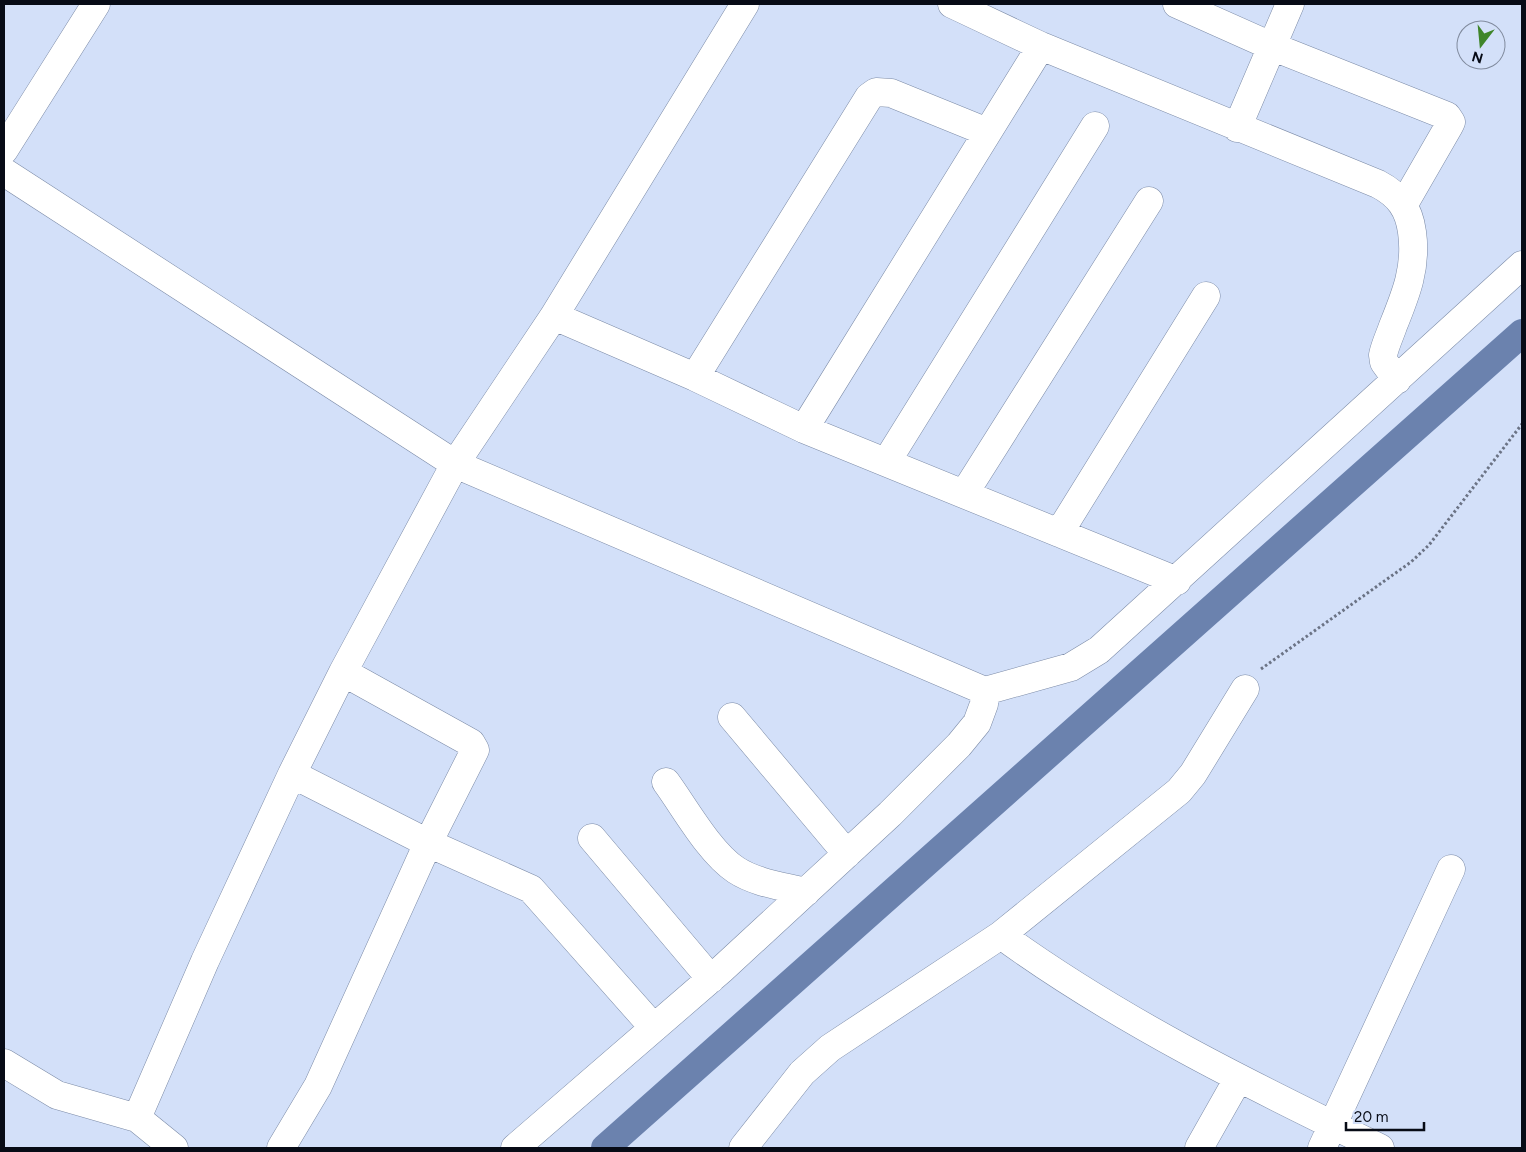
<svg xmlns="http://www.w3.org/2000/svg" width="1526" height="1152" font-family="Figtree,sans-serif">
	<style>
		.lines { fill: none; stroke-linecap: round; stroke-linejoin: round }
		.canal { stroke: #6b82ae; stroke-width: 28 }
		.minor-casing { stroke: #7c8ba7; stroke-width: 29 }
		.tertiary-casing { stroke: #7c8ba7; stroke-width: 29 }
		.path { stroke: #6b7385; stroke-width: 3; stroke-dasharray: 2.5 2.5; stroke-linecap: butt }
		.minor { stroke: #fff; stroke-width: 28 }
		.tertiary { stroke: #fff; stroke-width: 28 }
	</style>
	<rect width="100%" height="100%" fill="#d3e0f9"/>
	<g class="lines">
		<path class="canal" d="M605,1148L1522,333"/>
		<g class="minor-casing">
			<path id="minor" d="M952,4L1041,46L1378,184C1399,195 1409,209 1412,232C1417,267 1406,294 1393,326C1390,335 1385,345 1383,355L1384,362L1397,380
				M1177,4L1271,46L1447,116L1451,122L1449,126L1404,204
				M1237,128L1290,4
				M4,172L455,464L985,691L1071,667L1099,650L1522,265
				M554,316L695,377L804,429L1177,581
				M695,377L869,97L876,92L891,93L987,132
				M804,429L1041,46
				M887,461L1095,126
				M964,494L1149,201
				M1059,533L1206,296
				M732,717L847,854
				M292,774L428,843L531,889L654,1028
				M666,782C685,808 709,852 736,870C756,883 782,886 806,892
				M592,838L711,979
				M1001,935C1118,1020 1250,1085 1380,1148
				M4,1063L57,1095L137,1118L174,1148
				M137,1118L205,961L292,774L343,672L455,464L554,316L745,4
				M281,1148L318,1086L428,843L475,750L471,743L343,672
				M515,1148L721,970L890,814L959,745L977,723L984,704L985,691
				M743,1148L802,1073L830,1048L1001,935L1179,791L1193,774L1245,689
				M1199,1148L1238,1079
				M1322,1148L1451,869"/>
		</g>
		<g class="tertiary-casing">
			<path id="tertiary" d="M4,150L96,4"/>
		</g>
		<path class="path" d="M1261,669L1411,562L1429,545L1522,424"/>
		<use href="#minor" class="minor"/>
		<use href="#tertiary" class="tertiary"/>
	</g>
	<rect width="1526" height="1152" fill="none" stroke="#070b16" stroke-width="10"/>
	<g transform="translate(1481 45) rotate(196)"><circle r="24" fill="#d3e0f9" stroke="#818b9e"/>
	<path d="M0-4L9 19L0 12L-9 19Z" fill="#3f852a"/>
	<text y="-8" font-size="14" font-weight="bold" text-anchor="middle" fill="#070b16">N</text>
	</g>
	<path d="M1346 1122v8h78v-8" fill="none" stroke="#070b16" stroke-width="2.5"/>
	<text x="1354" y="1122" font-size="15" fill="#070b16" stroke="#d3e0f9" stroke-width="4" paint-order="stroke">20 m</text>
</svg>
